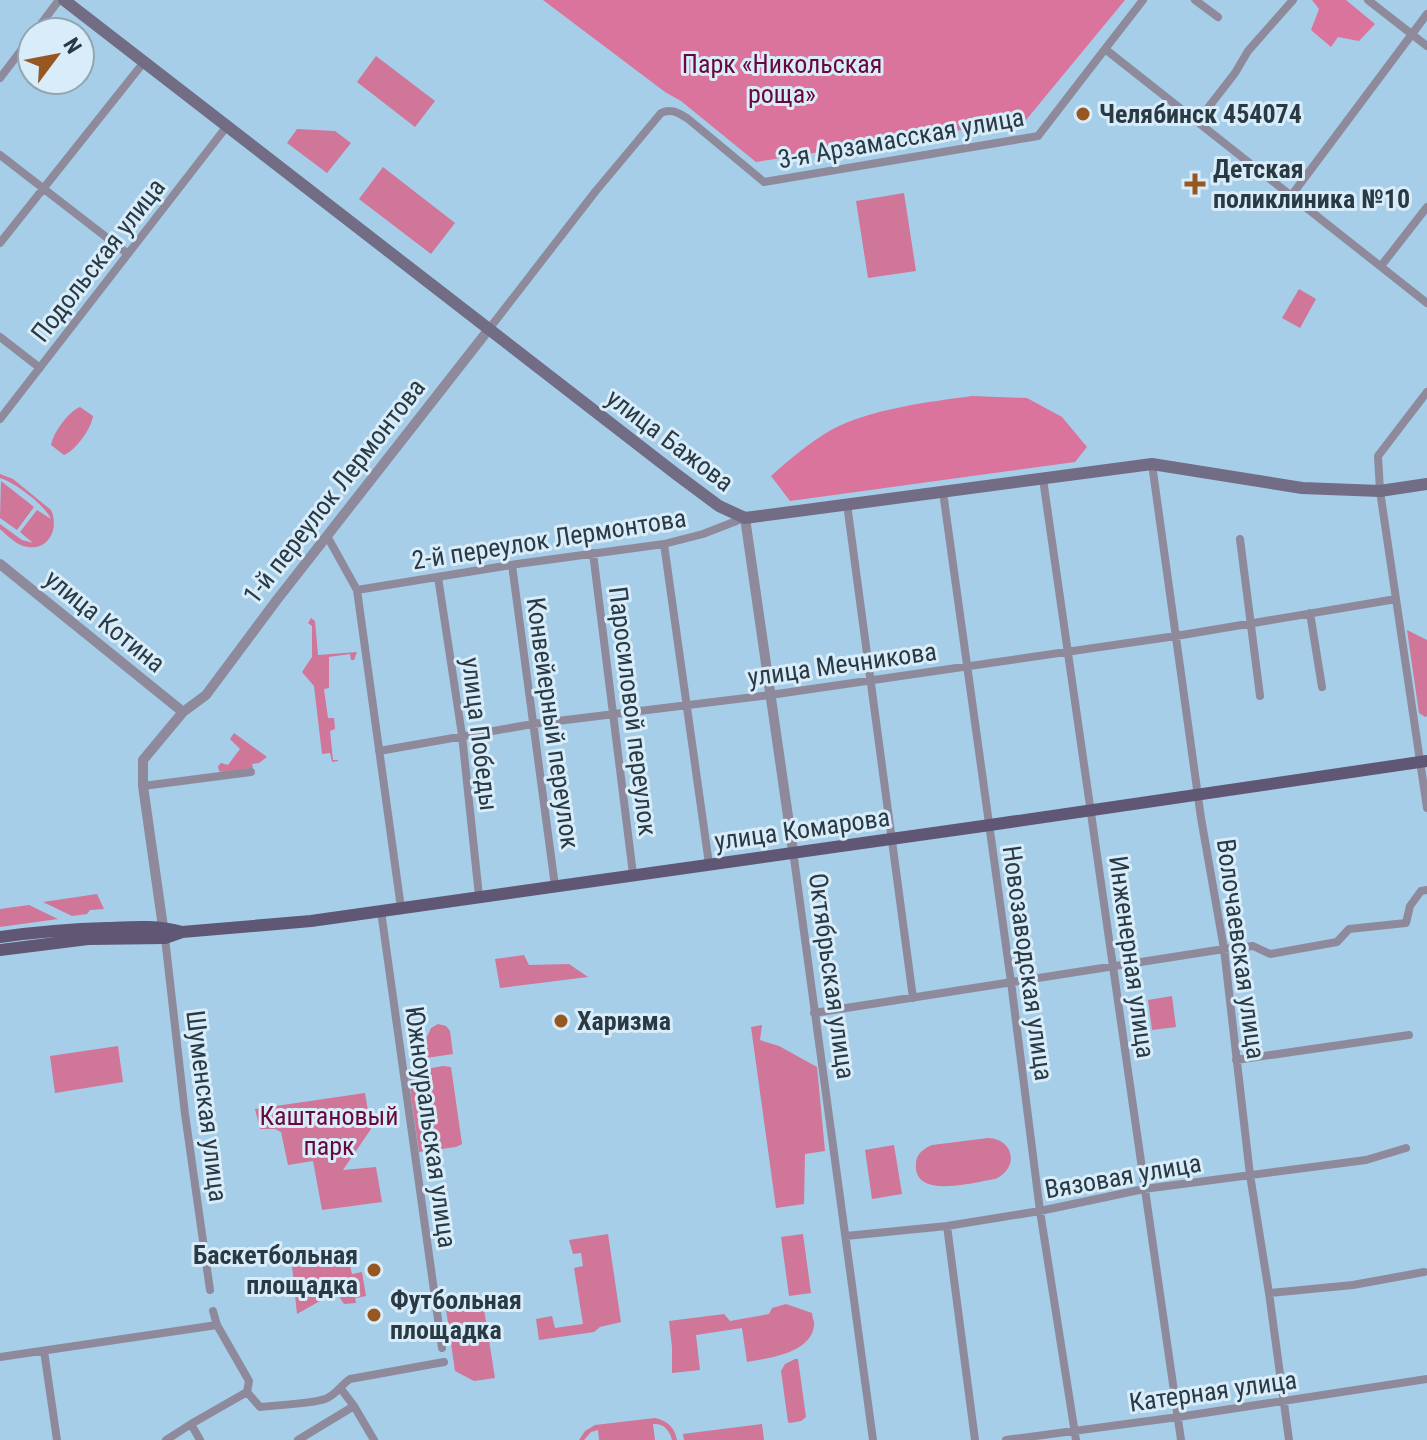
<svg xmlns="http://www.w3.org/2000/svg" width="1427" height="1440" font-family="'Roboto Condensed',sans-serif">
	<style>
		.green { fill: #d07699 }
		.forest { fill: #da749c }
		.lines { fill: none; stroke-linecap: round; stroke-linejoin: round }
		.minor { stroke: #8e8a9b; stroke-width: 8 }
		.tertiary { stroke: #8e8a9b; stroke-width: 10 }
		.secondary { stroke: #726c85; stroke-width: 12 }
		.primary { stroke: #5f5774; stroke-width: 12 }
		.poi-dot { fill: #975721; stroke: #d8ecf9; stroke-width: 3 }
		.labels { text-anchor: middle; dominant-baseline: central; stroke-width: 6; stroke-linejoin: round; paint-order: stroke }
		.park-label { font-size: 26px; fill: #67073a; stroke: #d8ecf9 }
		.poi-label { font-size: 26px; font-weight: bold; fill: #2a3a44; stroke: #d8ecf9; text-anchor: start }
		.street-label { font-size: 26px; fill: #2a3a44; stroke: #d8ecf9 }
	</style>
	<rect width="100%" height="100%" fill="#a6cee8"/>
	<path class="green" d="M376,56L435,101L415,127L357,82Z
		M297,129L335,131L351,143L327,173L287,143Z
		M383,167L455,223L431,254L359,199Z
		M904,193L916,271L868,278L856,201Z
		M1299,289L1316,299L1300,328L1282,318Z
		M80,407L93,416C91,429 76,450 64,455L51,445C53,433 68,412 80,407Z
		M0,474L13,479L51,510C59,527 50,550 28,547C17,546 8,536 0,529V524L22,540L33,543L20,532L37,510L51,519C45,505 14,482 0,478Z
		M1,481L34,507L17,530L0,518Z
		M311,618L315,621L318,655L357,652L354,660H351L350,654L329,657V688L324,689L328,718H334L335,729L330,731L333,760H338V761L332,762L330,753L322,754L314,686L302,672L312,657V626L308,623Z
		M1407,630L1427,640V716L1425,717L1419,713Z
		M234,733L267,757L259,763L252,764L253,768L222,772L219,771L218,766L221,763L228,765L240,749L230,739Z
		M97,894L104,909L90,910L87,914L72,916L43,902Z
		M29,905L58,919L0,927V909Z
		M524,955L529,965L569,964L588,977L500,988L495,959Z
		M1172,996L1176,1027L1152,1030L1148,1000Z
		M438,1024L446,1026L450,1031L453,1054L413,1060L411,1044L426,1039L431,1028Z
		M762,1025L760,1040L779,1046L817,1067L825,1151L805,1154L804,1204L776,1208L751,1027Z
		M118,1046L123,1082L55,1093L50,1056Z
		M443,1066L451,1067L462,1144L456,1147L419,1152L408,1074L414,1071Z
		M365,1093L371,1129L343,1170L376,1167L382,1202L322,1210L313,1161L288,1165L281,1132L275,1129H260L255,1109Z
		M988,1138C1015,1139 1019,1169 995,1179C975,1182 913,1200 916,1164C916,1154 923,1149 932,1145Z
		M894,1145L902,1194L872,1199L865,1150Z
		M608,1234L621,1322L600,1327L594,1332L539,1340L536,1319L552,1316L555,1328L583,1324L574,1268L583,1266L581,1253L573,1254L569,1240Z
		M803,1234L811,1293L789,1296L781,1237Z
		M343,1250L348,1257L352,1274L362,1272L366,1296L356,1298L353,1280L356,1303L344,1304L336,1292L297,1314L291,1256Z
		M483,1303L495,1378L474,1381L455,1371L446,1309Z
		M786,1304L812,1313C812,1318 815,1322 814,1326C810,1354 768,1358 747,1362L742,1328L696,1335L700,1370L672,1373V1347L669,1321L724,1314L730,1321L769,1314L772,1308Z
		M795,1359H798L806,1417L801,1421L790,1423L788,1422L781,1371L785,1364Z
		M655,1418C668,1421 675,1428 677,1440H672C670,1430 663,1423 653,1424L655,1440H599L598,1430L591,1432L584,1440H579L585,1431L595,1425Z
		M762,1424L764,1440H684L683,1434Z"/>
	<path class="forest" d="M543,0H1125L1026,120L756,162L681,101L665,92Z
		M1312,0H1346L1375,24L1359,41L1338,37L1331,47L1311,30L1319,9Z
		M972,396L1027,398L1062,417L1087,447L1075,462L790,501L771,476C790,459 809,443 831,430C870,409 928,402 972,396Z"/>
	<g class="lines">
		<path class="minor" d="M1195,0L1218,17
			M1368,0L1427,46
			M35,32L59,0
			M1105,49L1143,0
			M0,78L32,36
			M1197,122L1235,73L1248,51L1293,0
			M0,155L128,254
			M1291,196L1427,14
			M0,243L144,62
			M1381,266L1427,207
			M489,329L595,192L661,113C671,108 678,113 687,118L764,182L1038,136L1105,49L1427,303
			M0,337L40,368
			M1427,392L1378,456L1380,491L1427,808
			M0,419L227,126
			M1152,464L1201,818L1224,949L1250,1175L1269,1293L1289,1440
			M1043,479L1181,1440
			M943,492L1011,982L1040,1211L1076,1440
			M847,504L913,998
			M327,536L357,590L401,908
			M1240,539L1260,696
			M664,544L709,864
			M593,553L633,874
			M512,565L555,886
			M438,577L462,735L479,896
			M357,590L517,564L664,544L703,534L744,518
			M1310,613L1322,687
			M379,751L533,724L770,695L1176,636L1396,599
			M143,786L251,772
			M793,851L873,1440
			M381,911L442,1348
			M165,938L185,1114L210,1290
			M814,1013L1224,949L1253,946L1270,954L1337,942L1349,929L1406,923L1410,906L1421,891L1427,890
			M1236,1060L1409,1035
			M947,1226L975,1440
			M846,1236L947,1226L1040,1211L1144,1189L1366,1160L1406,1148
			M1269,1293L1353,1285L1424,1272
			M213,1311L217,1325L249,1381L247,1392
			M44,1351L57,1440
			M0,1357L217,1325
			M341,1389L354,1406L374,1440
			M247,1392L260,1407C277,1405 310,1404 325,1399C336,1395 341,1385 350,1379L444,1362
			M191,1424L200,1440
			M166,1440L191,1424L247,1392
			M298,1440L354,1406
			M1006,1440L1178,1417L1427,1379"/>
		<path class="tertiary" d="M745,518L793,851
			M0,564L183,712
			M163,927L143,786V760L183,712L206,695L276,601L489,329"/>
		<path class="secondary" d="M64,0L676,474L719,506L745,518L1152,464L1302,488L1380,491L1427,484"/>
		<path class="primary" d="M0,937C36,932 71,929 107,928C133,927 157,925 182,932
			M0,950L88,939L165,938L182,932L311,921L990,825L1427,761"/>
	</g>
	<g class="poi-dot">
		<circle cx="1083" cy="114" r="8"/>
		<path d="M1191 172h8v8h8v8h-8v8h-8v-8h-8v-8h8z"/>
		<circle cx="561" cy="1021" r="8"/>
		<circle cx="374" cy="1270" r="8"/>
		<circle cx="374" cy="1315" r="8"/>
	</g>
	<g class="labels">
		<g class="park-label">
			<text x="782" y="64">Парк «Никольская<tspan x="782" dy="30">роща»</tspan></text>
			<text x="329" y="1116">Каштановый<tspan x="329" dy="30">парк</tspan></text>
		</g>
		<g class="poi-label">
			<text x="1099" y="114">Челябинск 454074</text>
			<text x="1213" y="169">Детская<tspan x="1213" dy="30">поликлиника №10</tspan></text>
			<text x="577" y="1021">Харизма</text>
			<text x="358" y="1255" text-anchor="end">Баскетбольная<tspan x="358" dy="30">площадка</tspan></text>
			<text x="390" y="1300">Футбольная<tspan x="390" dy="30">площадка</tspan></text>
		</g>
		<g class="street-label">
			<text transform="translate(901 138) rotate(-10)">3-я Арзамасская улица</text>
			<text transform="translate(98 260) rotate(-52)">Подольская улица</text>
			<text transform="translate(670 440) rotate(37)">улица Бажова</text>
			<text transform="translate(334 491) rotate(-52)">1-й переулок Лермонтова</text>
			<text transform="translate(549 539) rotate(-9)">2-й переулок Лермонтова</text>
			<text transform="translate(105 621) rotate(39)">улица Котина</text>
			<text transform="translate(842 664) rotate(-8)">улица Мечникова</text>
			<text transform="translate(633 711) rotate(83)">Паросиловой переулок</text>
			<text transform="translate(553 723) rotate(82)">Конвейерный переулок</text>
			<text transform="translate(480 734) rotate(83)">улица Победы</text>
			<text transform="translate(802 829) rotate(-8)">улица Комарова</text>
			<text transform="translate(1241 949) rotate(82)">Волочаевская улица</text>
			<text transform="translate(1132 957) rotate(82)">Инженерная улица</text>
			<text transform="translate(1028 963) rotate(82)">Новозаводская улица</text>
			<text transform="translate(832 976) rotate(82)">Октябрьская улица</text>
			<text transform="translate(207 1106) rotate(83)">Шуменская улица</text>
			<text transform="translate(431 1127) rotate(82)">Южноуральская улица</text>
			<text transform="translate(1123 1176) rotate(-10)">Вязовая улица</text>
			<text transform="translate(1213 1391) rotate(-8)">Катерная улица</text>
		</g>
	</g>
	<g transform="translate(56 56) rotate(58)"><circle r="38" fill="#d8ecf9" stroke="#92a5b1" stroke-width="2"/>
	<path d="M0-6L14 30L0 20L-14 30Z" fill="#975721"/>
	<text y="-12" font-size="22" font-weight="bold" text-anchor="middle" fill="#2a3a44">N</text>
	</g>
</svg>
